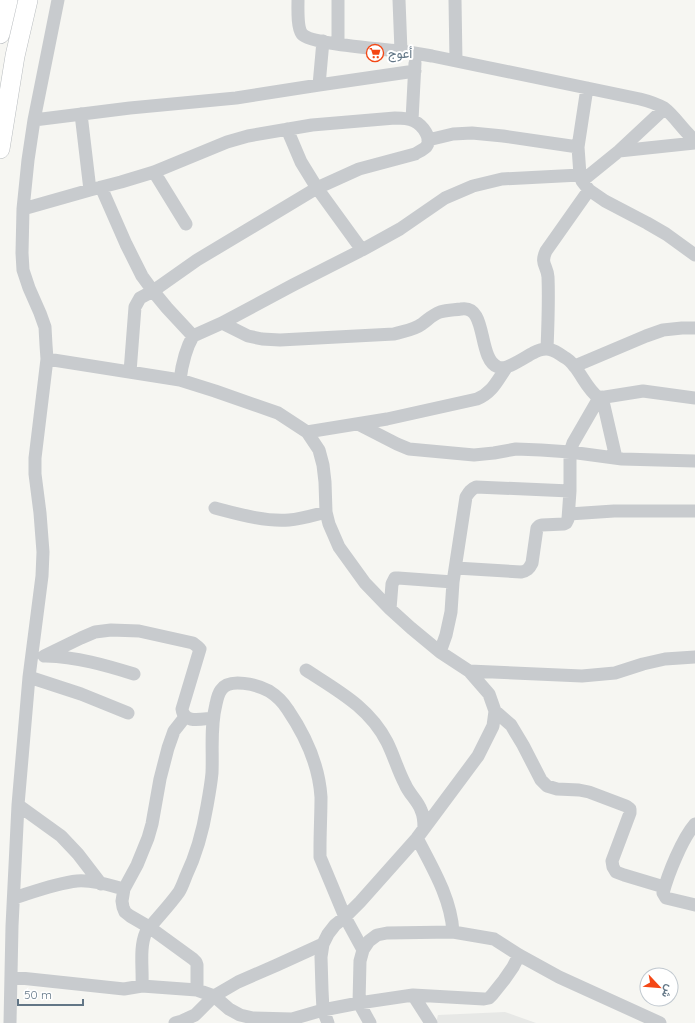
<svg xmlns="http://www.w3.org/2000/svg" width="695" height="1023" font-family="Quicksand,Vazirmatn,sans-serif">
	<style>
		.built { fill: #e7e8e6 }
		.lines { fill: none; stroke-linecap: round; stroke-linejoin: round }
		.highway-casing { stroke: #b7bbbe; stroke-width: 20 }
		.minor { stroke: #c8cbce; stroke-width: 13 }
		.highway { stroke: #fff; stroke-width: 19 }
		.labels { text-anchor: middle; dominant-baseline: central; stroke-width: 4; stroke-linejoin: round; paint-order: stroke }
		.poi-label { font-size: 13px; fill: #627686; stroke: #fff; text-anchor: start }
	</style>
	<rect width="100%" height="100%" fill="#f6f6f2"/>
	<path class="built" d="M505,1012L536,1023H436L438,1015Z"/>
	<g class="lines">
		<g class="highway-casing">
			<path id="highway" d="M0,34L8,0
				M0,149L15,56L28,0"/>
		</g>
		<path class="minor" d="M298,0C298,8 297,28 302,34C310,44 382,49 399,51C410,52 421,54 432,56L640,99C648,101 657,104 664,108C676,117 683,131 695,140
			M338,0V44
			M399,0L401,51
			M455,0L456,61
			M319,85L323,41
			M587,88L578,147L580,175L582,181L589,190L605,201L647,223L666,234L695,255
			M81,114L90,190
			M34,120L130,108L236,98L319,85L415,71
			M412,120L415,63
			M287,129L301,162L317,188L362,250
			M428,140L453,134L472,133L503,136L578,147
			M619,151L695,143
			M154,172L186,224
			M582,181L619,151L664,109
			M101,187L126,244L142,276L153,291L167,308L193,336
			M23,209L90,190L121,182L154,172L227,142L248,136L312,125L395,118C402,118 408,118 414,121C422,125 433,138 426,147C423,150 418,152 415,154L359,169L317,188L197,260L153,291L140,298L135,307L130,372
			M222,323L248,336L262,339L280,340L394,334C404,331 414,330 422,324C429,319 432,315 440,312C447,310 454,310 461,309C488,304 477,359 498,367C506,371 525,357 533,353C546,346 553,349 564,357C568,359 572,363 575,367C583,377 588,390 599,398L643,391L695,398
			M547,349C548,325 549,301 548,277C547,265 540,264 546,251L589,190
			M47,359L180,380L215,391L278,413L307,432L319,450L323,465L325,482L326,512L329,524L339,547L365,583L390,609L411,628L440,652L469,671L489,694L495,711L493,726L478,756L417,838L360,902L345,917L335,925L328,934L323,944L321,957L322,990L323,1010L328,1023
			M575,366L646,336L663,330L682,328H695
			M180,380C182,364 185,350 193,336L222,323L293,285L362,250L400,229L445,198L473,186L502,179L580,175
			M602,397L616,458
			M358,424L397,444L409,449L474,455L494,453L516,449L541,450L570,452L622,459L695,461
			M307,432L387,419L477,399C492,393 497,381 506,368
			M215,508C238,514 265,522 289,520C302,519 314,515 326,512
			M569,514L614,511H695
			M456,568L521,572C527,571 529,569 532,563L537,528L539,526L542,525L564,524L566,523L568,519L570,491V452L573,443L599,398
			M390,609L392,584L395,578H398L453,582
			M440,652L446,635L451,612L453,582L466,497C469,492 471,489 476,487L570,491
			M44,656L81,638L95,632L111,630L139,631L193,643L198,647L200,649L182,709C184,724 201,719 213,718
			M46,656C77,657 105,665 134,674
			M306,670C338,691 369,707 387,742C394,756 398,771 405,784C409,794 418,801 421,810C424,816 424,822 424,828
			M469,671L582,676L615,673L643,664L665,659L695,657
			M29,677L81,694L128,713
			M495,711L511,725L523,745L541,780L547,786L557,789L579,790L589,792L626,806L630,809V813L612,861L613,867L616,872L624,875L664,887
			M185,717L174,731L168,748L160,779L152,824L148,838L137,865L124,889L122,901L123,907L125,912L130,916L149,927L193,959L196,962L197,965V990
			M18,805L61,836L78,854L101,884
			M695,824C682,839 668,874 663,893L666,898L695,905
			M417,838C432,867 451,898 453,932L494,939L519,955L559,977L660,1023
			M14,898C33,892 57,883 77,881C93,880 109,885 124,889
			M11,977L124,989L142,986L197,990L214,996L229,1009L240,1015L253,1018L292,1019L323,1010L359,1003L413,995L484,999L489,998L492,995L504,980L513,967L519,955
			M142,986C143,968 139,948 146,932C157,918 169,906 179,892C182,887 184,881 186,876C197,853 203,830 207,806C209,795 211,784 212,773C213,750 210,727 216,704C217,699 218,694 221,690C229,677 258,685 269,691C277,696 283,702 288,710C305,735 319,766 321,797C321,814 320,831 320,848V857L345,917L363,950
			M413,995L431,1023
			M10,1023L12,926L18,805L29,677L42,576L43,552L40,513L35,474V458L47,359L46,345L45,327L40,313L29,288L23,270L22,253L23,209L28,160L34,120L58,0
			M175,1023L182,1021L195,1015L214,996L238,982L277,965L323,944
			M370,1023L359,1003L360,961L363,950L369,941L377,935L387,933L453,932"/>
		<use href="#highway" class="highway"/>
	</g>
	<defs>
		<g id="supermarket-ring" transform="scale(0.9)"><circle r="9.5" fill="#fff" stroke="#f44715" stroke-width="1.5"/><path d="M-6-5.5h2.5l.6 2H6L4.5 2H-2.5L-4.4-4H-6ZM-1.5 3.2a1.3 1.3 0 1 0 .1 0ZM3 3.2a1.3 1.3 0 1 0 .1 0Z" fill="#f44715"/></g>
	</defs>
	<g fill-rule="evenodd">
		<use href="#supermarket-ring" x="375" y="53"/>
	</g>
	<g class="labels">
		<g class="poi-label">
			<text x="388" y="53">أعوج</text>
		</g>
	</g>
	<g transform="translate(659 987) rotate(116)"><circle r="19" fill="#ffffff" stroke="#c0c8cf"/>
	<path d="M0-3L7 15L0 10L-7 15Z" fill="#f44715"/>
	<text y="-6" font-size="11" font-weight="bold" text-anchor="middle" fill="#627686">ش</text>
	</g>
	<path d="M18 999v6h65v-6" fill="none" stroke="#627686" stroke-width="2"/>
	<text x="24" y="999" font-size="12" fill="#627686" stroke="#ffffff" stroke-width="3" paint-order="stroke">50 m</text>
</svg>
